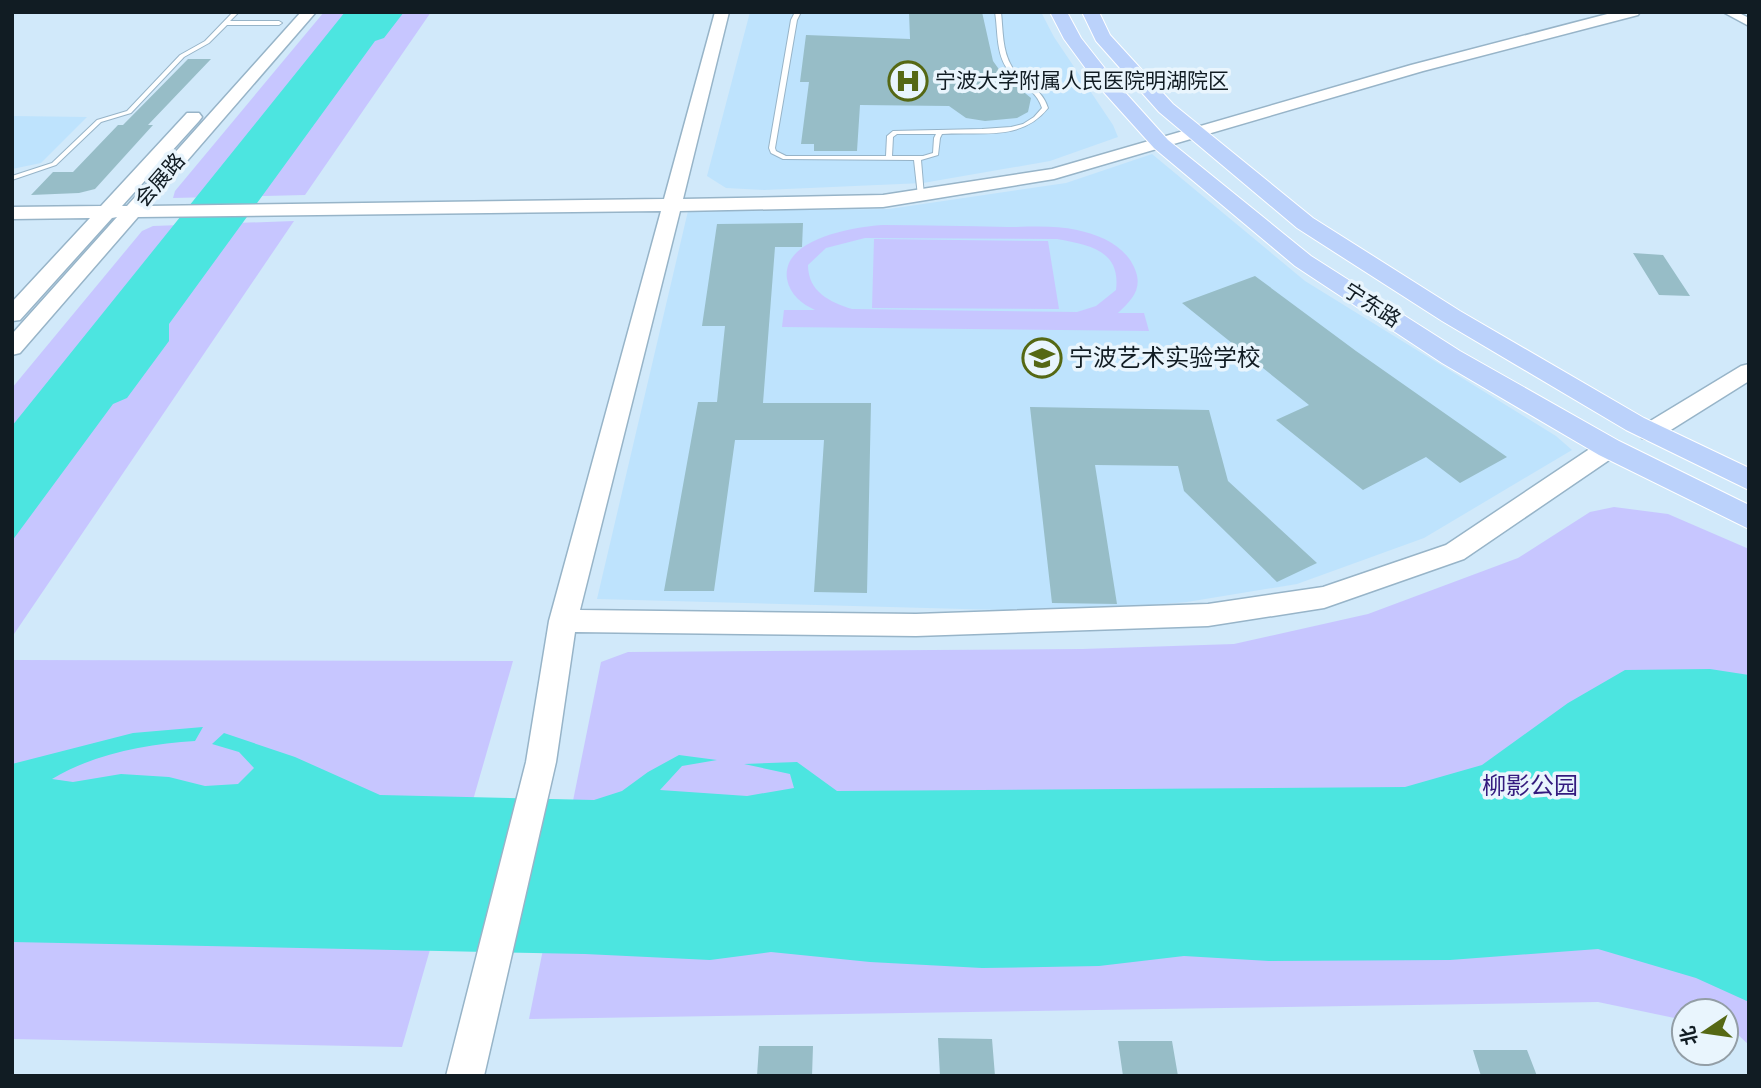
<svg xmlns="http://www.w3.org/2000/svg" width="1761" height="1088" font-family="'Source Sans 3','Noto Sans SC',sans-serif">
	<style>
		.built { fill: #bee3fd }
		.green { fill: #c7c6ff; fill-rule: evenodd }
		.water { fill: #4ce5e0 }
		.building { fill: #97bdc7 }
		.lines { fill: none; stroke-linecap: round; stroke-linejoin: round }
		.lane-casing { stroke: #97b4c8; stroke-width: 2 }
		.street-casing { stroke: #97b4c8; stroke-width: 3 }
		.secondary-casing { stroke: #97b4c8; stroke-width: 3 }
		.primary-casing { stroke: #fff; stroke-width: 2 }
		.lane { fill: #fff; fill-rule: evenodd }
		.street { fill: #fff; fill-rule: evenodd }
		.secondary { fill: #fff; fill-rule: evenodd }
		.primary { fill: #bbd2fb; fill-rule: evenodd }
		.labels { text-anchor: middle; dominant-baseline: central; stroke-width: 7; stroke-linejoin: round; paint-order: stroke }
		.far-poi-label { font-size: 21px; fill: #111c23; stroke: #e9f5fd; text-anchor: start }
		.far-street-label { font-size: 21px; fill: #111c23; stroke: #e9f5fd }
		.poi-label { font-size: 24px; fill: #111c23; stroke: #e9f5fd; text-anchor: start }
		.park-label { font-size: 24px; fill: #331a7e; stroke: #e9f5fd }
	</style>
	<rect width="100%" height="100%" fill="#d1e9fa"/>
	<path class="built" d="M750,12H1041L1054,37L1113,125L1118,137L1050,161L923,183L764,190L726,188L707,176Z
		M12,116L87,117L41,163L12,169Z
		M1152,154L1305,281L1556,436L1572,450L1424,538L1297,584L1187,602L1070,612L597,599L688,211L889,209L1066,183Z"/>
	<path class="green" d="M324,12H431L305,195L173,198L175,191Z
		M294,221L12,637V388L142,231L153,226Z
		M883,225C924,225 966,226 1007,227C1030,227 1055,225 1077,230C1100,235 1124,245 1134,267C1144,288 1132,300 1118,313H1144L1149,331L782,327L784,310H815C802,304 790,295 787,279C781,238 855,227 883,225ZM865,238L1057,239C1089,245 1121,250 1116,290L1096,306L1077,312L852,309C830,302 808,292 808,265L826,248Z
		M874,239L1048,241L1059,309L872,308Z
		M1614,507L1668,514L1749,549V1045L1734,1031L1726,1029V1011H1684V1020L1598,1002L529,1019L601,662L628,652L1082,649L1234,644L1368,614L1518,558L1590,512Z
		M12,660L513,661L402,1047L12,1039Z"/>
	<path class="water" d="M345,12H404L384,38L375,41L169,324V341L127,398L113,404L12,541V426Z
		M1710,669L1749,675V1002L1696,978L1598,949L1450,960L1269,961L1184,956L1099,966L982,968L870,962L771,952L710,960L585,954L12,942V764L133,733L203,727L195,741C147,744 93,754 52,779L73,782L121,774L169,777L205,786L238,784L254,768L239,752L212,744L224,733L295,757L380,795L594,800L622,791L648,772L679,755L717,760L682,766L660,790L747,796L794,788L790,774L744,764L797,762L837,791L1405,787L1482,765L1568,703L1625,670Z"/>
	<path class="building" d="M909,12H982L993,61L1003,75L1031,98L1028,112L1017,118L985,121L966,118L949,106L860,105L857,151H814V144H801L809,82H800L806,35L910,39Z
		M188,59H211L148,125H153L95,189L79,193L31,195L53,172H73L118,125H123Z
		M803,223L802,247H775L763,403H871L867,593L814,592L824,440H735L714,591H664L698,402H717L725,326H702L717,224Z
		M1633,253L1663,255L1690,296L1659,295Z
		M1255,276L1356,351L1507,457L1460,483L1426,457L1363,490L1276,420L1309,405L1182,303Z
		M1030,407L1209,410L1228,481L1317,563L1277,582L1184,491L1178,466L1095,465L1117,604L1052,603Z
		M938,1038L992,1039L995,1076H940Z
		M1118,1041H1172L1178,1076H1123Z
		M759,1046H813L812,1076H757Z
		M1473,1050H1527L1537,1076H1481Z"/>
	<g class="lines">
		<g class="lane-casing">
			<path id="lane" d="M233,12H239L230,21H279L282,23L279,25H227L209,43L184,57L131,113L101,122L56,165L12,180V176L52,163L97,120L127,111L180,55L205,41Z
				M795,12H801L797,20L775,148L776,151L786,156H886L887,136L893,131L982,129L1011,127L1023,124L1034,117L1042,108C1036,88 1016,83 1006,67C996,51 998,30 995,12H1001C1003,30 1002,51 1012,67C1023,84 1041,86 1048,108C1021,142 981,131 942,134L940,138L938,155L921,160L924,196L921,198L918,196L914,160L783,159L771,153L769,148L791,20ZM897,134H936L934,138L933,153L923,156H892L893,137Z"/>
		</g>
		<g class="street-casing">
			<path id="street" d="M1723,12H1737L1749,18V26Z"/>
		</g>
		<g class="secondary-casing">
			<path id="secondary" d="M301,12H316L148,206L664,199L715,12H729L683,199L883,195L1052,169L1411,65L1615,12H1640L1638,15L1423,71L1054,179L883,207L680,211L580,610L916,614L1208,604L1323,587L1446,545L1600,442L1609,440L1618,442L1621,448L1618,454L1464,559L1324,608L1208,626L916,636L575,632L556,762L484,1076H446L526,762L549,621L661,211L138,217L20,353L12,355V334L117,217L112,218L20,320L12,321V302L90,218L12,219V207L101,206L187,113H199L202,117L199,121L122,206H127Z
				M1749,364V381L1658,438L1650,440L1642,438L1638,432L1642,426L1741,366Z"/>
		</g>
		<g class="primary-casing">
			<path id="primary" d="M1050,12H1067L1081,38L1114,80L1168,140L1311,256L1460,351L1619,441L1749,505V529L1599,455L1442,363L1295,266L1154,148L1100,88L1064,39Z
				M1082,12H1099L1110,35L1173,104L1313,218L1460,311L1644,418L1749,468V490L1626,430L1442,321L1297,228L1159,112L1096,41Z"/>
		</g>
		<use href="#lane" class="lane"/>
		<use href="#street" class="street"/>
		<use href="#secondary" class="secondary"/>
		<use href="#primary" class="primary"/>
	</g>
	<defs>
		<g id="hospital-ring" transform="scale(2.0125)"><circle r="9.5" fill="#e9f5fd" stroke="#556814" stroke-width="1.5"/><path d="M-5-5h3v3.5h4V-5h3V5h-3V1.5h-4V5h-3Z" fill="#556814"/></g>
		<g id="school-ring" transform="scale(2.0125)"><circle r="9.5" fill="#e9f5fd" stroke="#556814" stroke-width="1.5"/><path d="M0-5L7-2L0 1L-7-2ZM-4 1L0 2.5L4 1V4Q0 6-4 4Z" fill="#556814"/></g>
	</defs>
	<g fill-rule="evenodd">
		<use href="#hospital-ring" x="908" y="81"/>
		<use href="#school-ring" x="1042" y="358"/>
	</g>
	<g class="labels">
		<g class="far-poi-label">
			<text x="935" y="81">宁波大学附属人民医院明湖院区</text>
		</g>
		<g class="far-street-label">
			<text transform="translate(160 180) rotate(-49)">会展路</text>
			<text transform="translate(1372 305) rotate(33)">宁东路</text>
		</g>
		<g class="poi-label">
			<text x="1069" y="358">宁波艺术实验学校</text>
		</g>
		<g class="park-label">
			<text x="1530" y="786">柳影公园</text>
		</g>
	</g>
	<rect width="1761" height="1088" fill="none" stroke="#111c23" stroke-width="28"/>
	<g transform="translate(1705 1032) rotate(257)"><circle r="33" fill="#e9f5fd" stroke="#939ea6" stroke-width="2"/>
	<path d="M0-5L12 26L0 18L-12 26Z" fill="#556814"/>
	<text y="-10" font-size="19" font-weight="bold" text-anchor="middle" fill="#111c23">北</text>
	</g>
</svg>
